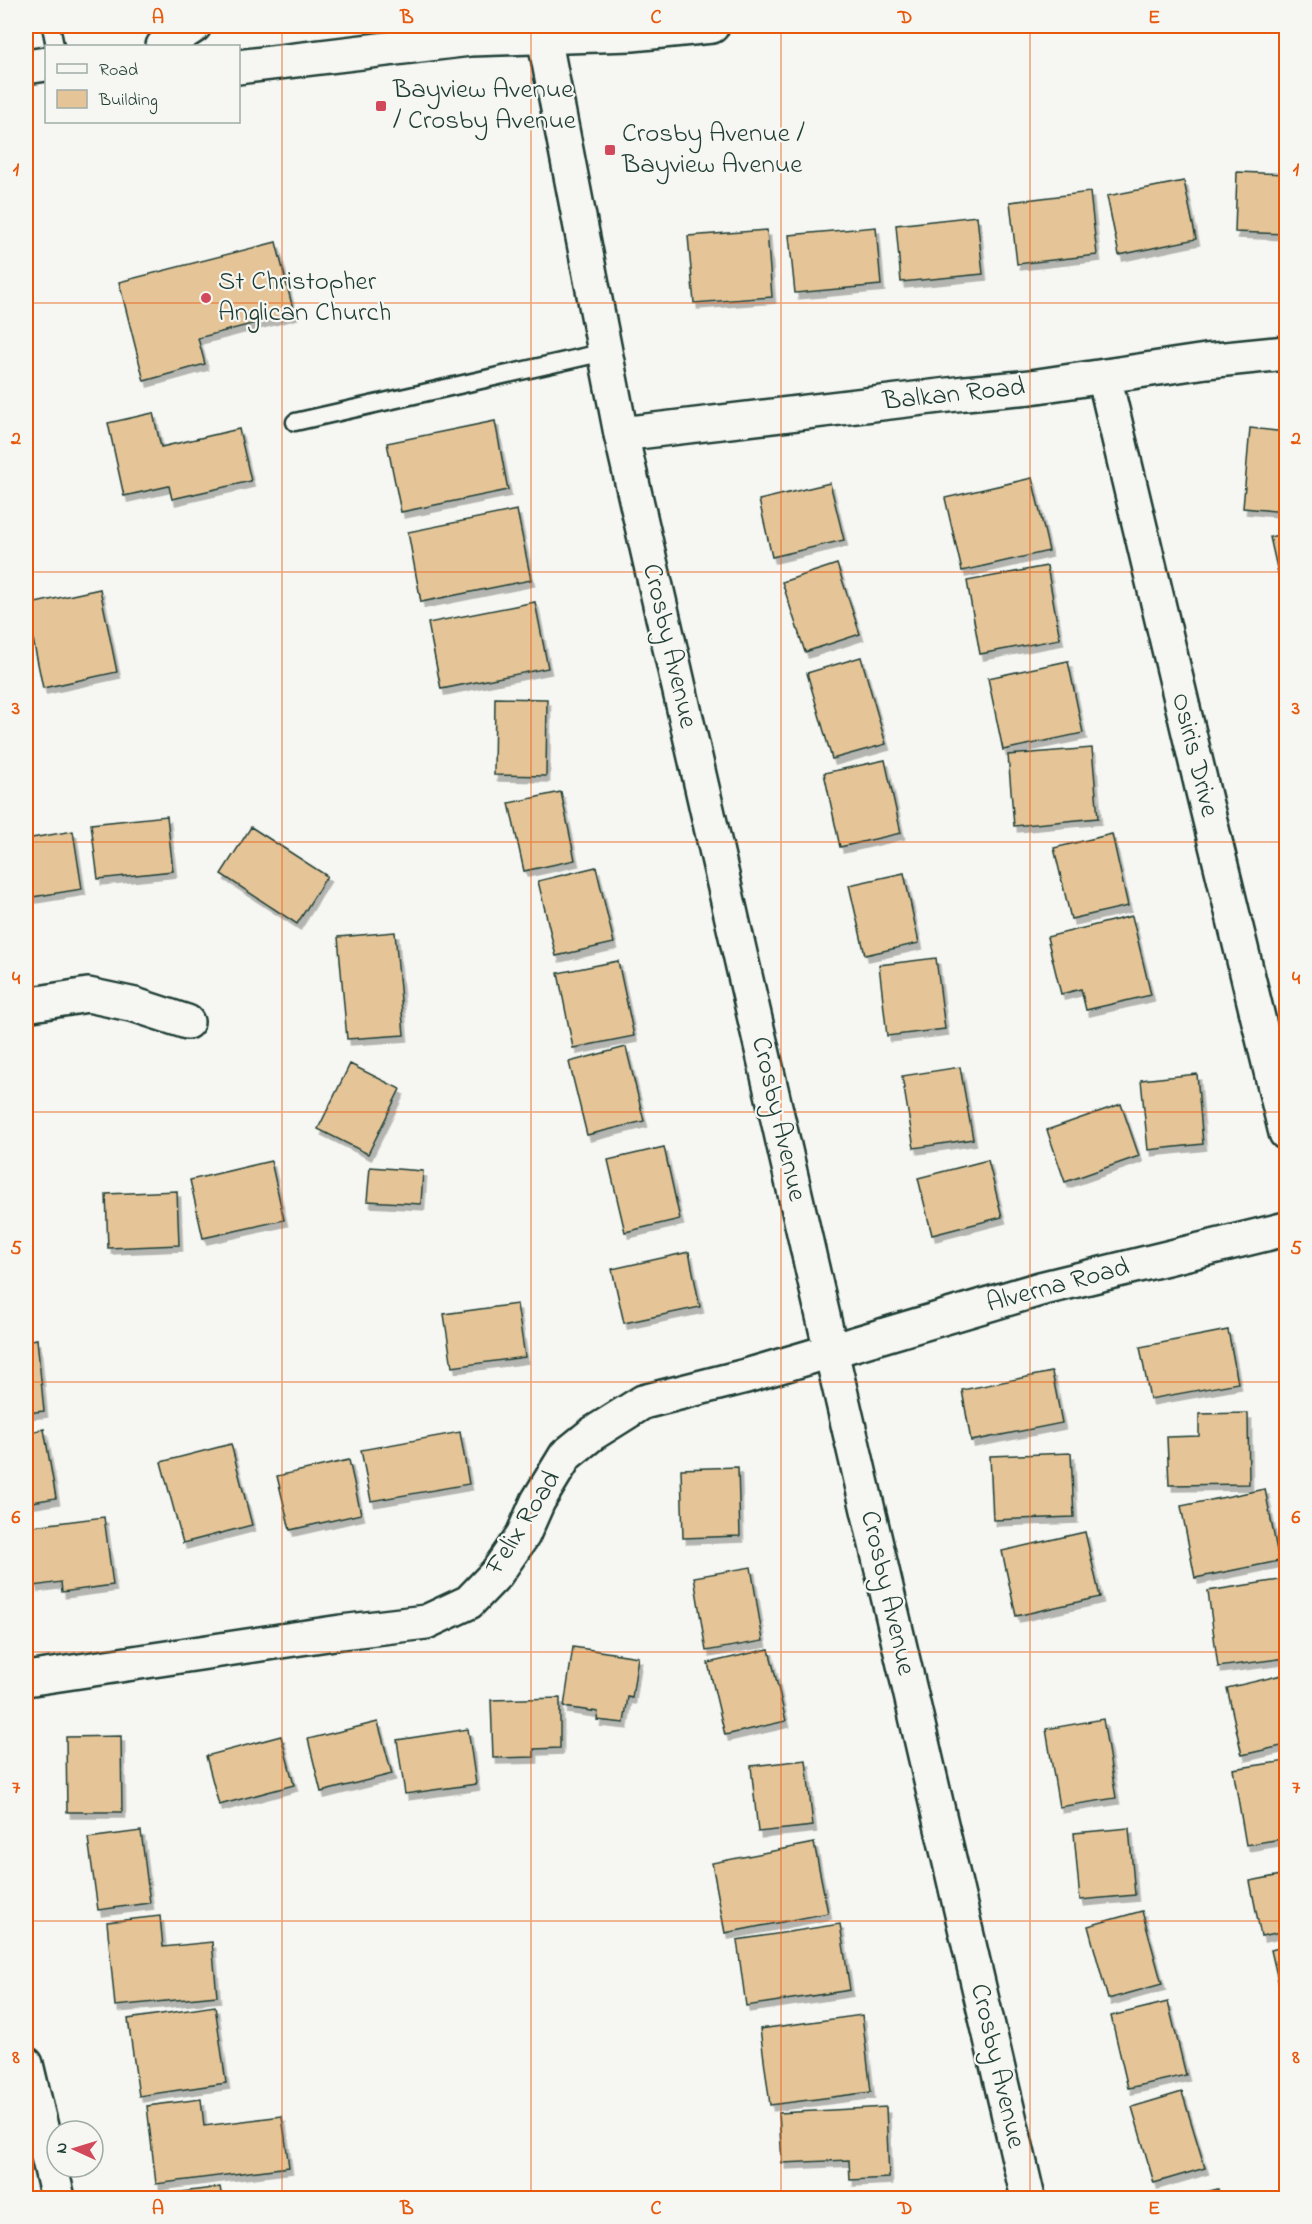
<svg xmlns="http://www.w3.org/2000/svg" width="1312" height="2224" font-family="'Indie Flower',sans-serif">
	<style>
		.building { fill: #e5c598; stroke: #1f3d34; stroke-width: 1.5; filter: url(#shadow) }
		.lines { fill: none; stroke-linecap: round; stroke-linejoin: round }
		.service-casing { stroke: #1f3d34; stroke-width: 21 }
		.minor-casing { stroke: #1f3d34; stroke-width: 38 }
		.tertiary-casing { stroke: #1f3d34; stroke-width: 38 }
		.secondary-casing { stroke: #1f3d34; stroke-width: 38 }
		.service { stroke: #f6f6f2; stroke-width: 16 }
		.minor { stroke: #f6f6f2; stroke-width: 33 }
		.tertiary { stroke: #f6f6f2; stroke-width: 33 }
		.secondary { stroke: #f6f6f2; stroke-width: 33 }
		.grid { fill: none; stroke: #e8590c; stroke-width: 1.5; stroke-opacity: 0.55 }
		.poi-dot { fill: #d1495b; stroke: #f6f6f2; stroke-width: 2 }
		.labels { text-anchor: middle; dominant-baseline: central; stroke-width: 4.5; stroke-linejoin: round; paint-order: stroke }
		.poi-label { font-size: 27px; fill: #1f3d34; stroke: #f6f6f2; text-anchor: start }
		.street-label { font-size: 27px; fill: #1f3d34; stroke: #f6f6f2 }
		.neatline { fill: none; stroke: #e8590c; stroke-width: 2 }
		.grid-label { font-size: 20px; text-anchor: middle; font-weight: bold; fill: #e8590c }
	</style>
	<defs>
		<filter id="shadow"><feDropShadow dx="3.5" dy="6" stdDeviation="0" flood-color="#0004"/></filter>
	</defs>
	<rect width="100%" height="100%" fill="#f6f6f2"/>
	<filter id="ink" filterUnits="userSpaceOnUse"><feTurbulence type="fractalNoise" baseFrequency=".0167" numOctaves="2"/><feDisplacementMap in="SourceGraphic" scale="12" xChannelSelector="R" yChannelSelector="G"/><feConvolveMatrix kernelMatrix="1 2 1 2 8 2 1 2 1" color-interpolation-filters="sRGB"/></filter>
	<g filter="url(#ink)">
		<path class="building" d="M1237,172L1286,174V234L1235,232Z
			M1184,181L1196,239L1119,255L1107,196Z
			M1090,192L1097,255L1017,264L1010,202Z
			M977,216L983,274L901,282L896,225Z
			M876,227L881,285L795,293L789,235Z
			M767,230L772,297L694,303L688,236Z
			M276,242L294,313L198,338L205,364L144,381L119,282Z
			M153,413L161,447L239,429L251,481L172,499L169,486L124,496L108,423Z
			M495,421L508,490L401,512L387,443Z
			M1250,428L1286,432V512L1243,508Z
			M1032,478L1049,551L962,571L945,498Z
			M830,483L844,540L772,557L759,500Z
			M517,510L531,580L421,602L408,532Z
			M1286,533V608L1270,537Z
			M837,564L860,634L805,652L782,582Z
			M1047,566L1060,639L980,654L967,581Z
			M100,589L117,672L43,688L26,605Z
			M535,602L548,668L441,689L428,623Z
			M861,657L886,744L832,759L807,673Z
			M1068,661L1083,733L1003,750L988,678Z
			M495,698L547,699L546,776L494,775Z
			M1092,748L1098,818L1014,826L1008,755Z
			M885,760L901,833L840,847L824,773Z
			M561,792L575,860L524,871L509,803Z
			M167,816L173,871L98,879L91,824Z
			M251,827L327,876L297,924L221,874Z
			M73,831L82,889L26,898V839Z
			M1112,834L1128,906L1071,919L1054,848Z
			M596,867L614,943L556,956L538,881Z
			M904,873L919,943L865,955L849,885Z
			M1132,916L1151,995L1086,1010L1081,989L1061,994L1047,937Z
			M395,932L404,1035L347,1039L338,937Z
			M936,958L945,1029L887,1036L879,965Z
			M618,961L634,1036L573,1048L558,973Z
			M626,1047L644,1121L587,1135L569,1062Z
			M350,1064L400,1089L368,1154L318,1129Z
			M960,1067L973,1139L914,1148L902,1076Z
			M1197,1074L1203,1144L1148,1150L1141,1080Z
			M1121,1104L1139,1156L1065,1182L1047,1130Z
			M664,1147L680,1219L625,1232L608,1160Z
			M988,1160L1002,1217L932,1235L918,1178Z
			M271,1161L284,1220L203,1238L190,1180Z
			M370,1167L423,1171L421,1204L367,1201Z
			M177,1191L179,1245L108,1248L106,1194Z
			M689,1252L700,1307L624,1323L612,1269Z
			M517,1304L525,1357L452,1367L444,1314Z
			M1228,1330L1238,1383L1150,1399L1140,1347Z
			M37,1339L44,1411L26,1413V1341Z
			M1052,1372L1062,1423L971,1441L962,1390Z
			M1248,1413L1249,1484L1169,1485L1167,1437L1199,1436V1414Z
			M44,1429L56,1498L26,1503V1433Z
			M460,1432L469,1484L371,1501L361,1450Z
			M231,1444L252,1525L183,1543L161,1462Z
			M1071,1453L1074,1517L993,1520L990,1456Z
			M349,1460L361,1514L290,1530L277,1476Z
			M738,1467L740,1536L683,1538L681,1469Z
			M1265,1489L1279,1561L1195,1578L1181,1506Z
			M104,1517L113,1585L62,1592L61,1582L34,1586L26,1527Z
			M1085,1532L1100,1597L1016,1616L1002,1551Z
			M751,1567L763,1641L706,1651L694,1577Z
			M1286,1579V1658L1218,1667L1208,1591Z
			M573,1647L638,1657L632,1698L628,1697L624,1723L597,1720L598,1712L564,1707Z
			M769,1649L786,1721L725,1735L708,1663Z
			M1286,1674V1745L1242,1755L1227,1688Z
			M560,1698V1748L534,1749V1757L493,1758L491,1700Z
			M1103,1719L1116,1798L1059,1807L1046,1729Z
			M378,1722L392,1774L321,1792L308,1739Z
			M468,1729L476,1784L405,1794L397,1740Z
			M121,1736L122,1812H67L66,1737Z
			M281,1736L294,1785L219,1805L206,1756Z
			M806,1760L813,1826L758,1832L751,1766Z
			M1286,1761V1838L1246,1845L1233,1769Z
			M1129,1828L1135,1895L1080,1900L1074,1833Z
			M141,1831L150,1903L98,1910L88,1838Z
			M814,1843L828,1913L725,1933L712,1863Z
			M1286,1874V1931L1261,1936L1250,1881Z
			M1142,1911L1162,1984L1108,1999L1088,1926Z
			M160,1916L163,1947L212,1942L217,1996L115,2006L107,1922Z
			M840,1924L850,1990L746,2006L737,1940Z
			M1286,1946V2015L1271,1950Z
			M1168,2002L1186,2075L1128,2088L1111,2016Z
			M215,2006L226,2083L139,2096L128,2019Z
			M862,2015L871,2092L770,2105L760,2029Z
			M1182,2092L1205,2168L1154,2183L1132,2107Z
			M201,2099L204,2126L282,2116L289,2167L156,2184L147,2106Z
			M886,2107L889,2178L850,2180L849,2160L782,2163L779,2113Z
			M220,2187L222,2198H168L167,2194Z
			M1218,2189L1220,2198H1182Z"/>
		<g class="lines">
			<g class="service-casing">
				<path id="service" d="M51,26L55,46
					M295,422L605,352"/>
			</g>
			<g class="minor-casing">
				<path id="minor" d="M1104,376L1204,796L1286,1133
					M621,434L965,393L1031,387L1206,361L1286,353
					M26,1005L88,995L135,1005L187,1022
					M26,1679L341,1632L426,1622L469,1602L496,1574L523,1535L538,1501L566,1455L592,1434L643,1402L746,1376L1040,1289L1286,1229
					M26,2064L58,2198"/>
			</g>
			<g class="tertiary-casing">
				<path id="tertiary" d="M542,26L621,434L831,1351L1028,2198"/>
			</g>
			<g class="secondary-casing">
				<path id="secondary" d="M163,46L194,26
					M26,67L46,64
					M238,67L470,39L632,34L712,26"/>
			</g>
			<use href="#service" class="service"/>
			<use href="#minor" class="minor"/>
			<use href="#tertiary" class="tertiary"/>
			<use href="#secondary" class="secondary"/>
		</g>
	</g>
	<path class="grid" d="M282,26V2198M531,26V2198M781,26V2198M1030,26V2198M26,303H1286M26,572H1286M26,842H1286M26,1112H1286M26,1382H1286M26,1652H1286M26,1921H1286"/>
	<g class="poi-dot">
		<rect x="375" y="100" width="12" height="12" rx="3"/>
		<rect x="604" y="144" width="12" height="12" rx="3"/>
		<circle cx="206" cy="298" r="6"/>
	</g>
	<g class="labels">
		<g class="poi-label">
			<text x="393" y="90">Bayview Avenue<tspan x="393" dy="31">/ Crosby Avenue</tspan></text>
			<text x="622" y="134">Crosby Avenue /<tspan x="622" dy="31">Bayview Avenue</tspan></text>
			<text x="218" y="282">St Christopher<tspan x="218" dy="31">Anglican Church</tspan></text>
		</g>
		<g class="street-label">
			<text transform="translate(954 395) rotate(-6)">Balkan Road</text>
			<text transform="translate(669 646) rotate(77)">Crosby Avenue</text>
			<text transform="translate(1194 755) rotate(76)">Osiris Drive</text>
			<text transform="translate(778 1119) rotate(77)">Crosby Avenue</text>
			<text transform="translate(1058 1286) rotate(-15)">Alverna Road</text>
			<text transform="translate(524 1523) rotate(-58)">Felix Road</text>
			<text transform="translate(887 1593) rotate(77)">Crosby Avenue</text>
			<text transform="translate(997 2066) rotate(77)">Crosby Avenue</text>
		</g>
	</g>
	<rect width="1312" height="2224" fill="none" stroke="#f6f6f2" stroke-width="66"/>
	<rect x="45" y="45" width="195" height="78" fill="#f6f6f2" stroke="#a0aca6" stroke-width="1.5"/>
	<rect x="57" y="64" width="30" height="9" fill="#f6f6f2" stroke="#a0aca6" stroke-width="1.5"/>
	<text x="99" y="75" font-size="18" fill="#1f3d34">Road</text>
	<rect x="57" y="90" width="30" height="18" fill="#e5c598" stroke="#a0aca6" stroke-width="1.5"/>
	<text x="99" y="105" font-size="18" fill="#1f3d34">Building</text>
	<g transform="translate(75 2149) rotate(274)"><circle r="28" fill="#f6f6f2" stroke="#a0aca6" stroke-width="1.5"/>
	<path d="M0-4.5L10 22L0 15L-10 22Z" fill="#d1495b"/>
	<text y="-9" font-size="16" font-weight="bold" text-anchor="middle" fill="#1f3d34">N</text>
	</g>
	<rect x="33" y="33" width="1246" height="2158" class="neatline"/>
	<g class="grid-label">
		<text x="158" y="23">A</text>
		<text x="407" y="23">B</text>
		<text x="656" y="23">C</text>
		<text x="905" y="23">D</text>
		<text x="1154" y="23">E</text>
		<text x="16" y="175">1</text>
		<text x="1296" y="175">1</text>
		<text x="16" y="444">2</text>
		<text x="1296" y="444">2</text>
		<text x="16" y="714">3</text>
		<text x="1296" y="714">3</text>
		<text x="16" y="984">4</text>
		<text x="1296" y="984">4</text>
		<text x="16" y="1254">5</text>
		<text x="1296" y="1254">5</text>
		<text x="16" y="1523">6</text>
		<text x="1296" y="1523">6</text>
		<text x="16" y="1793">7</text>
		<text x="1296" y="1793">7</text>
		<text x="16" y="2063">8</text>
		<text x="1296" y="2063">8</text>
		<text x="158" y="2214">A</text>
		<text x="407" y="2214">B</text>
		<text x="656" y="2214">C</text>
		<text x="905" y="2214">D</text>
		<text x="1154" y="2214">E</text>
	</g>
</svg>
